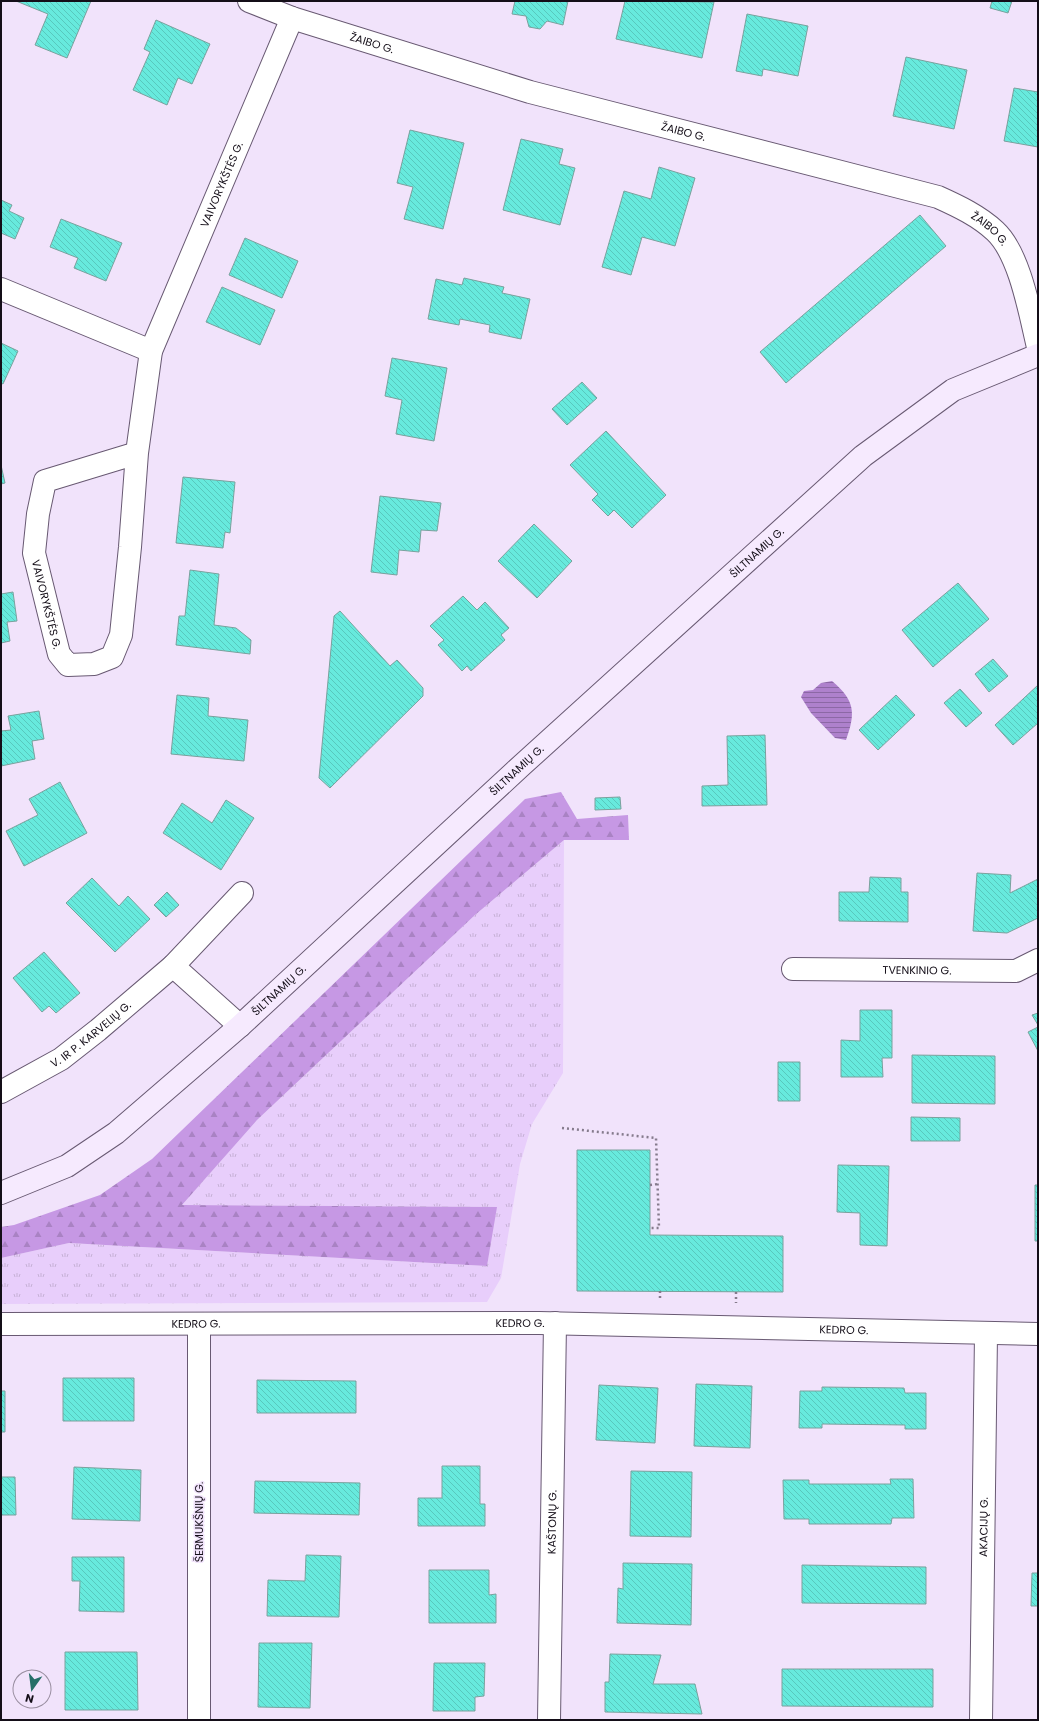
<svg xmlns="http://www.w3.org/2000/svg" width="1039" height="1721" font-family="Poppins,sans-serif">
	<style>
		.grass { fill: url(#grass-tufts) }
		.forest { fill: url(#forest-firs) }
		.water { fill: url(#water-rules) }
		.building { fill: url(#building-back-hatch); stroke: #7aa19d }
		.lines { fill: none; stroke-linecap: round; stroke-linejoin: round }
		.minor-casing { stroke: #685972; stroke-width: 24 }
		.secondary-casing { stroke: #685972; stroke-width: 24 }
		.path { stroke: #857b8c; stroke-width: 2.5; stroke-dasharray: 2 3; stroke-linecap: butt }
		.minor { stroke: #fff; stroke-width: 22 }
		.secondary { stroke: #f6eafe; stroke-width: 22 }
		.labels { text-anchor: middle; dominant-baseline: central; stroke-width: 3; stroke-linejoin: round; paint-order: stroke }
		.street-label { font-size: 11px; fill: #140e18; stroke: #f1e3fb }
	</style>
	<defs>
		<pattern id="grass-tufts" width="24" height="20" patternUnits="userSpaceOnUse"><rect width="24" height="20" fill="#e8cefb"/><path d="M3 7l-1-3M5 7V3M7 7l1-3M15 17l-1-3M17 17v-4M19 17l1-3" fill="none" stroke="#c6b0d6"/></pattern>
		<pattern id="forest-firs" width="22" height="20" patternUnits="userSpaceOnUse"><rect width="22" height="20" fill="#c698e4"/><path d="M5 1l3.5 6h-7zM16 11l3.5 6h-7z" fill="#a982c3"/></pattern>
		<pattern id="water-rules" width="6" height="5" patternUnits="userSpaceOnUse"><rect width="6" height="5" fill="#ae81cc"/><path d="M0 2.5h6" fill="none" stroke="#8c68a5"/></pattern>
		<pattern id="building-back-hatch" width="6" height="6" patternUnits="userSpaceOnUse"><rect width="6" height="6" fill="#67eadd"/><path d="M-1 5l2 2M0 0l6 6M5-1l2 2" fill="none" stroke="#58c8bd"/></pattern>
	</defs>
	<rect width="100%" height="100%" fill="#f1e3fb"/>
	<path class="grass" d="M564,840L563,1073L532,1124L520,1164L501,1278L487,1302L1,1304V1258L69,1243L487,1266L496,1207L182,1205L257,1120L475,915Z"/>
	<path class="forest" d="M561,792L577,819L628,815L629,840H564L475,915L257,1120L182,1205L497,1207L487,1266L69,1243L1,1258V1227L14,1225L100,1195L152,1159L525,799Z"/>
	<path class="water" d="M832,681C855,700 856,713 846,740L835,738L811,713L801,697L804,691L813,690L821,683Z"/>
	<path class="building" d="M16,1H91L67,58L35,45L48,14Z
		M515,1H568L563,25L547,21L540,29L529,27L526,16L512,14Z
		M625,1L714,2L702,58L616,39Z
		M991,1H1012L1008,13L990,8L992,1Z
		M747,14L808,26L798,76L763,69L762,76L736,71Z
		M156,20L210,44L192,84L178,78L167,105L133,90L150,52L144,49Z
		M906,57L967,70L954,129L893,116Z
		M1014,88L1038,92V147L1004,141Z
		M410,130L464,143L443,229L404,219L413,187L397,183Z
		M521,139L563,149L559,164L575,168L560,225L503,210Z
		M659,167L695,178L675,246L642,237L631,275L602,267L624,191L651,199Z
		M1,200L12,205L9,211L24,218L15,239L1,233Z
		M920,215L946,246L786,383L760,352Z
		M61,219L122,243L106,281L74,268L78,258L50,247Z
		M245,238L298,261L282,298L229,275Z
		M464,278L504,287L502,293L530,299L521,339L489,332L490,325L460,319L459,325L428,319L436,279L462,285Z
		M222,287L275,310L260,345L206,322Z
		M1,343L18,351L3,384L1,383Z
		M392,358L447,368L434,441L396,434L402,400L385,396Z
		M582,382L597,398L567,425L552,409Z
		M606,431L666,495L632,528L614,510L608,516L592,500L598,494L570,465Z
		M1,465L5,483L1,484Z
		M183,477L235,482L230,533L225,532L223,548L176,543Z
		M380,496L441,503L437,531L421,530L419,552L399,550L397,575L371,572Z
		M534,524L572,561L537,598L498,561Z
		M190,570L219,574L214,625L236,628L251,640L250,654L176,645L179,616H185Z
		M958,583L989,619L933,667L902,630Z
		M13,592L17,621L7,622L10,641L1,643V594Z
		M463,596L477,610L485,602L509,628L501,635L505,640L471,671L467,666L462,671L438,645L444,640L430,626Z
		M340,611L390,666L397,660L423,688V696L330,788L319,778L334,616Z
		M993,659L1008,676L989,692L975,674Z
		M1038,685V723L1013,745L995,725Z
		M960,689L982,713L966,727L944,703Z
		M177,695L209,698L208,716L248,720L244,761L171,754Z
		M896,695L915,715L878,750L859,730Z
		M39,711L44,739L32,741L35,759L1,766V731L11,730L8,716Z
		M765,735L767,805L702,806V786L728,785L727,736Z
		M60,782L87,833L24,866L6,831L38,815L29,799Z
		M620,797L621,809L595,810V798Z
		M226,800L254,818L221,870L163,833L182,803L212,823Z
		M977,873L1011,875L1010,893L1038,879V918L1007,933L973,931Z
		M870,877L901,878V892H908V922L839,921V892H869Z
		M92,878L119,906L128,896L150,919L115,952L66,903Z
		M167,892L179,905L166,917L154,905Z
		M44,952L80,993L56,1013L49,1006L42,1012L13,978Z
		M860,1010H892V1058H882L883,1077H841V1040L860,1041Z
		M1038,1013V1025L1032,1015Z
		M1038,1027V1051L1028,1032Z
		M912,1055L995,1056V1104L912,1103Z
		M778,1062H800V1101H778Z
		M911,1117L960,1118V1141H911Z
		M577,1150H650V1235L783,1236V1292L577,1291Z
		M838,1165L889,1166L887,1246L860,1245V1213L837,1212Z
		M1035,1185H1038V1241H1035Z
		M63,1378H134V1421H63Z
		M257,1380L356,1381V1413H257Z
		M696,1384L752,1386L750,1448L694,1446Z
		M599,1385L658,1388L655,1443L596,1440Z
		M822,1387L904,1388L905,1393H926V1429H905V1425L822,1424V1428H799L800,1391H822Z
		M1,1391H5V1432H1Z
		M442,1466H480V1504H485V1526H418V1498H442Z
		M74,1467L141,1470L140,1521L72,1519Z
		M631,1471L692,1472L691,1537L630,1536Z
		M1,1477H15L16,1515H1Z
		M890,1479H913L914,1518H892L891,1524H809V1519H784L783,1480H809V1484H891Z
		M255,1481L360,1483L359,1515L254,1513Z
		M306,1555L341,1556L339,1617L267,1616L268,1580L305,1581Z
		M72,1557H124V1612L79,1611L80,1581H72Z
		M623,1563L692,1564L691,1625L617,1623L618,1588L623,1589Z
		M802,1565L926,1567V1604L802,1603Z
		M429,1570H489V1595L496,1594V1623H429Z
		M1032,1573H1038V1606H1031Z
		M259,1643H312L310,1708L258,1707Z
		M65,1652H137L138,1710H65Z
		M610,1654L661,1655L653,1684H695L702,1714L605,1712V1682H609Z
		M434,1663H485L484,1696L475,1697V1711H433Z
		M782,1669H933V1707L782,1706Z"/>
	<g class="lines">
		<g class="minor-casing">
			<g id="minor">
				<path id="s1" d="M249,1L292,18L530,92L938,197C958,206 979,216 995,231C1020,254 1030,314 1038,347"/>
				<path d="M1,289L151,351"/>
				<path id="s2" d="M137,453L45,481L38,514L34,553L59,654L68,665L94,664L112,657L121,635L130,547L137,453L151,351L292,18"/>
				<path d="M173,966L240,1026"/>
				<path id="s3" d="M793,969L1016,971L1038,960"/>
				<path id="s4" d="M1,1092L61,1059L98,1030L173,966L242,893"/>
				<path id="s5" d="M1,1324L539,1323L1038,1334"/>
				<path d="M199,1324V1720"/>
				<path id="s6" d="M549,1720L555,1323"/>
				<path id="s7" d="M981,1720L986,1334"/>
			</g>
		</g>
		<g class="secondary-casing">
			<g id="secondary">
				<path id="s8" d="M1,1193L67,1166L116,1133L240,1026L522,765L863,456L953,390L1038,355"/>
			</g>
		</g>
		<path class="path" d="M562,1128L656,1138L659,1228H650
			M650,1185L658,1184
			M660,1291V1301
			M736,1292V1303"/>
		<use href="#minor" class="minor"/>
		<use href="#secondary" class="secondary"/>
	</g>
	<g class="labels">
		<g class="street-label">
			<text stroke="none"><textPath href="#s1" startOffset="130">ŽAIBO G.</textPath></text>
			<text stroke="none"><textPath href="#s1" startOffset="454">ŽAIBO G.</textPath></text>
			<text stroke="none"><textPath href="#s2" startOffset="823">VAIVORYKŠTĖS G.</textPath></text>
			<text stroke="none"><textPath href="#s1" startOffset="778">ŽAIBO G.</textPath></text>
			<text stroke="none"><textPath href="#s8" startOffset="995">ŠILTNAMIŲ G.</textPath></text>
			<text stroke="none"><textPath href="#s2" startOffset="222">VAIVORYKŠTĖS G.</textPath></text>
			<text stroke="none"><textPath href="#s8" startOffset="671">ŠILTNAMIŲ G.</textPath></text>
			<text stroke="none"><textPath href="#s3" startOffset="124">TVENKINIO G.</textPath></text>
			<text stroke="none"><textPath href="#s8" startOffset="347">ŠILTNAMIŲ G.</textPath></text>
			<text stroke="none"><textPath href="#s4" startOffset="107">V. IR P. KARVELIŲ G.</textPath></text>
			<text stroke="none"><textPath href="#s5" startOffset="519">KEDRO G.</textPath></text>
			<text stroke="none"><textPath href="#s5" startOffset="195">KEDRO G.</textPath></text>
			<text stroke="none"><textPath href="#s5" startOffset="843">KEDRO G.</textPath></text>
			<text transform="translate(199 1522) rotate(-90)">ŠERMUKŠNIŲ G.</text>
			<text stroke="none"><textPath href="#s6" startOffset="198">KAŠTONŲ G.</textPath></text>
			<text stroke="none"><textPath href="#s7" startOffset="193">AKACIJŲ G.</textPath></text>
		</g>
	</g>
	<rect width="1039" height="1721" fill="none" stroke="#140e18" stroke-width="4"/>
	<g transform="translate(32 1689) rotate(194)"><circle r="19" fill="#f1e3fb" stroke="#998ea0"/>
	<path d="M0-3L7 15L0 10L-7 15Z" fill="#266f68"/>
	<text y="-6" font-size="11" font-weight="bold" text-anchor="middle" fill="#140e18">N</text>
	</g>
</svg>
